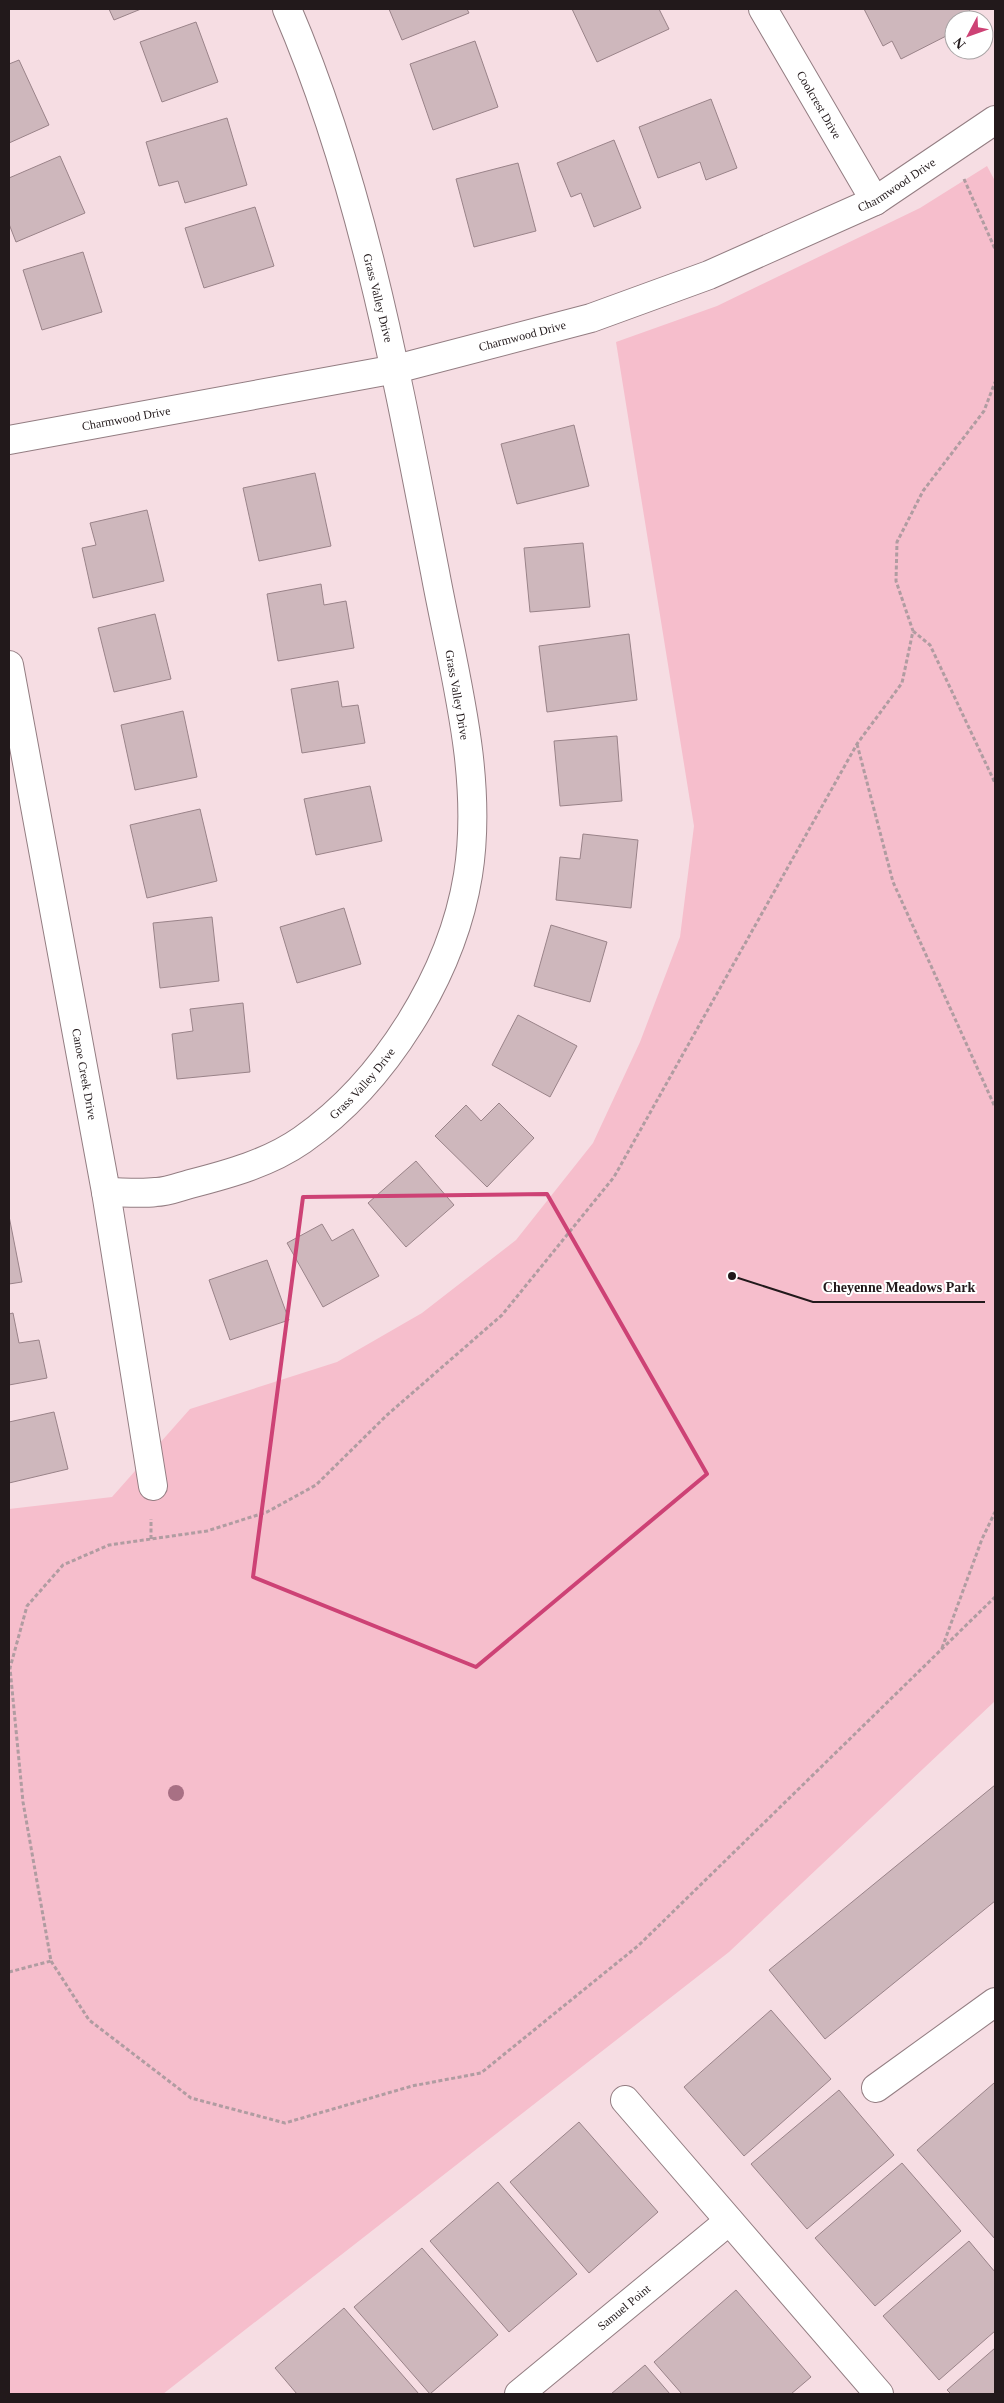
<svg xmlns="http://www.w3.org/2000/svg" width="1004" height="2403" font-family="'Times New Roman',serif">
	<style>
		.green { fill: #f6becc }
		.building { fill: #ceb7bc; stroke: #9a8389 }
		.lines { fill: none; stroke-linecap: round; stroke-linejoin: round }
		.street-casing { stroke: #937d82; stroke-width: 30 }
		.path { stroke: #b09ca1; stroke-width: 3; stroke-dasharray: 4 2.5; stroke-linecap: butt }
		.street { stroke: #fff; stroke-width: 28 }
		.tree { fill: #a87084 }
		.marked { fill: none; stroke: #cd4275; stroke-width: 4; stroke-linejoin: round }
		.labels { text-anchor: middle; dominant-baseline: central; stroke-width: 4; stroke-linejoin: round; paint-order: stroke }
		.street-label { font-size: 12px; fill: #22191b; stroke: #fff }
		.leader { fill: none; stroke: #22191b; stroke-width: 2 }
		.callout-dot { fill: #22191b; stroke: #fff; stroke-width: 2 }
		.callout-label { font-size: 14px; text-anchor: middle; font-weight: bold; fill: #22191b; stroke: #fff; stroke-width: 4; stroke-linejoin: round; paint-order: stroke }
	</style>
	<rect width="100%" height="100%" fill="#f6dde3"/>
	<path class="green" d="M987,166L995,181V1701L729,1952L163,2394H9V1509L112,1497L190,1409L337,1362L422,1313L516,1240L593,1143L640,1042L680,937L694,826L616,342L717,306L920,208Z"/>
	<path class="building" d="M109,9H141L114,20Z
		M389,9H467L469,13L402,40Z
		M572,9H659L669,29L597,62Z
		M864,9H969L974,20H954V32L901,59L892,41L883,46Z
		M196,22L218,82L162,102L140,42Z
		M475,41L498,107L433,130L410,64Z
		M19,60L49,125L9,143V64Z
		M711,99L737,168L706,180L700,162L658,178L639,127Z
		M227,118L247,185L185,203L178,181L159,186L146,142Z
		M614,140L641,208L594,227L581,193L571,197L557,163Z
		M60,156L85,213L16,242L9,224V178Z
		M518,163L536,231L474,247L456,179Z
		M255,207L274,266L204,288L185,228Z
		M83,252L102,312L42,330L23,270Z
		M574,425L589,486L517,504L501,444Z
		M315,473L331,546L259,561L243,488Z
		M147,510L164,581L93,598L82,548L96,545L90,523Z
		M583,543L590,607L530,612L524,548Z
		M321,584L324,605L346,601L354,648L278,661L267,594Z
		M155,614L171,679L114,692L98,628Z
		M629,634L637,700L547,712L539,646Z
		M338,681L342,707L358,705L365,743L302,753L291,689Z
		M183,711L197,777L135,790L121,725Z
		M617,736L622,801L560,806L554,741Z
		M370,786L382,841L316,855L304,799Z
		M200,809L217,881L147,898L130,825Z
		M583,834L638,840L631,908L556,900L560,857L580,859Z
		M344,908L361,964L297,983L280,927Z
		M212,917L219,981L160,988L153,923Z
		M551,925L607,942L590,1002L534,986Z
		M243,1003L250,1072L177,1079L172,1034L193,1031L190,1009Z
		M518,1015L577,1046L550,1097L492,1065Z
		M499,1103L534,1138L487,1187L435,1136L466,1105L481,1121Z
		M416,1161L454,1205L406,1247L368,1203Z
		M9,1216L22,1282L9,1284Z
		M322,1224L332,1241L353,1229L379,1276L323,1307L287,1243Z
		M267,1260L289,1320L230,1340L209,1280Z
		M13,1313L19,1343L39,1340L47,1378L9,1385V1314Z
		M54,1412L68,1469L9,1483V1422Z
		M995,1785V1901L825,2039L769,1970Z
		M771,2010L831,2079L744,2156L684,2087Z
		M994,2083L995,2084V2239L917,2150Z
		M839,2090L894,2155L807,2229L751,2164Z
		M579,2122L658,2212L589,2273L510,2182Z
		M902,2163L961,2231L875,2306L815,2238Z
		M498,2182L577,2274L509,2332L430,2241Z
		M969,2241L995,2272V2331L939,2380L883,2316Z
		M422,2248L498,2335L430,2394L354,2307Z
		M736,2290L811,2377L791,2394H682L654,2362Z
		M344,2308L419,2394H297L275,2368Z
		M995,2348V2394H951L947,2390Z
		M645,2365L670,2394H611Z"/>
	<g class="lines">
		<g class="street-casing">
			<g id="street">
				<path id="s1" d="M763,9L875,201"/>
				<path id="s2" d="M9,440L396,369L591,318L709,275L875,201L995,120"/>
				<path id="s3" d="M9,665L106,1192L153,1486"/>
				<path id="s4" d="M106,1192C122,1192 139,1194 156,1192C167,1192 179,1187 190,1184C229,1174 269,1163 302,1140C385,1082 452,974 468,875C484,775 453,670 435,572C398,382 364,188 287,9"/>
				<path d="M876,2088L995,2002"/>
				<path d="M625,2100L879,2394"/>
				<path id="s5" d="M519,2394L729,2221"/>
			</g>
		</g>
		<path class="path" d="M964,179L995,249
			M913,631L930,645L995,783
			M857,744L893,882L995,1107
			M151,1539V1519
			M942,1648L982,1539L995,1512
			M51,1961L89,2020L191,2098L285,2123L412,2086L481,2073L639,1945L995,1597
			M9,1972L51,1961L23,1802L10,1668L27,1606L63,1565L109,1545L207,1531L267,1512L316,1485L387,1415L502,1315L614,1177L857,744L902,683L913,631L896,581L897,542L923,491L984,411L995,382"/>
		<use href="#street" class="street"/>
	</g>
	<circle class="tree" cx="176" cy="1793" r="8"/>
	<path class="marked" d="M547,1194L707,1474L476,1667L253,1577L303,1197Z"/>
	<g class="labels">
		<g class="street-label">
			<text stroke="none"><textPath href="#s1" startOffset="111">Coolcrest Drive</textPath></text>
			<text stroke="none"><textPath href="#s2" startOffset="929">Charmwood Drive</textPath></text>
			<text transform="translate(378 298) rotate(76)">Grass Valley Drive</text>
			<text stroke="none"><textPath href="#s2" startOffset="524">Charmwood Drive</textPath></text>
			<text stroke="none"><textPath href="#s2" startOffset="119">Charmwood Drive</textPath></text>
			<text transform="translate(457 695) rotate(80)">Grass Valley Drive</text>
			<text stroke="none"><textPath href="#s3" startOffset="416">Canoe Creek Drive</textPath></text>
			<text stroke="none"><textPath href="#s4" startOffset="289">Grass Valley Drive</textPath></text>
			<text stroke="none"><textPath href="#s5" startOffset="136">Samuel Point</textPath></text>
		</g>
	</g>
	<path class="leader" d="M732 1276L813 1302H985"/>
	<circle class="callout-dot" cx="732" cy="1276" r="5"/>
	<g class="callout-label">
		<text x="899" y="1292">Cheyenne Meadows Park</text>
	</g>
	<rect width="1004" height="2403" fill="none" stroke="#22191b" stroke-width="20"/>
	<g transform="translate(969 35) rotate(229)"><circle r="24" fill="#ffffff" stroke="#a7a3a4"/>
	<path d="M0-4L9 19L0 12L-9 19Z" fill="#cd4275"/>
	<text y="-8" font-size="14" font-weight="bold" text-anchor="middle" fill="#22191b">N</text>
	</g>
</svg>
